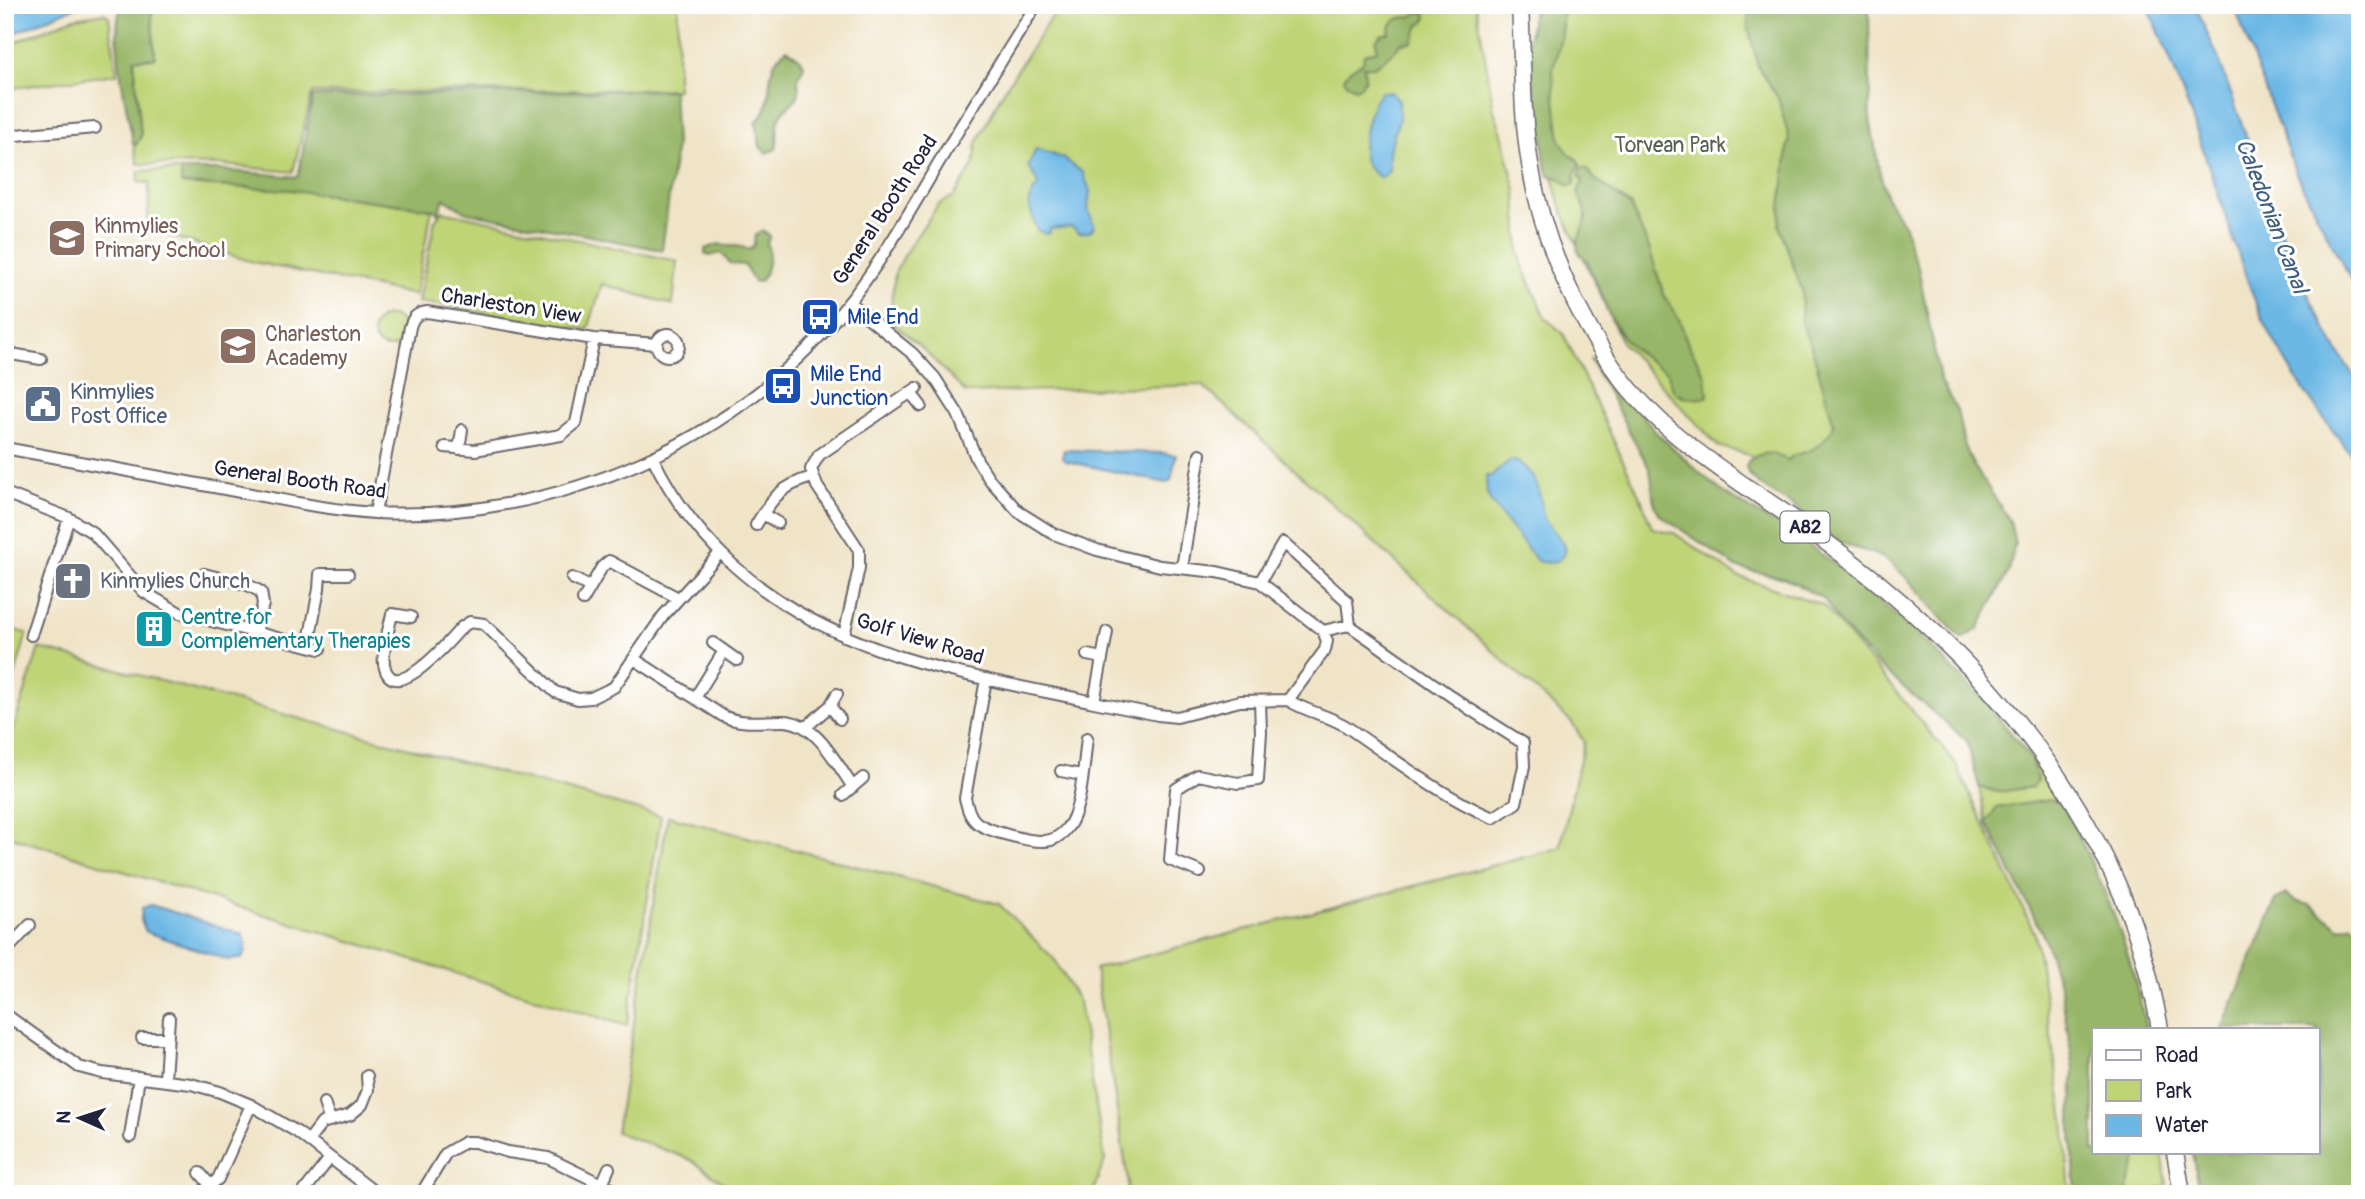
<svg xmlns="http://www.w3.org/2000/svg" width="2365" height="1199" font-family="Pangolin,sans-serif">
	<style>
		.green { fill: #bfd477; stroke: #707b59; stroke-width: 2 }
		.forest { fill: #97b668; stroke: #5c6c52; stroke-width: 2 }
		.water { fill: #6cb8e5; stroke: #476d90; stroke-width: 2 }
		.lines { fill: none; stroke-linecap: round; stroke-linejoin: round }
		.minor-casing { stroke: #6a666c; stroke-width: 14 }
		.highway-casing { stroke: #6a666c; stroke-width: 19 }
		.minor { stroke: #fff; stroke-width: 10 }
		.highway { stroke: #fff; stroke-width: 16 }
		.labels { text-anchor: middle; dominant-baseline: central; stroke-width: 6; stroke-linejoin: round; paint-order: stroke }
		.shield { fill: #fff; stroke: #646476; stroke-width: 2 }
		.shield-label { font-size: 19px; font-weight: bold; fill: #22223b }
		.park-label { font-size: 21px; fill: #596050; stroke: #fff }
		.street-label { font-size: 21px; fill: #22223b; stroke: #fff }
		.education-label { font-size: 21px; fill: #785e54; stroke: #fff; text-anchor: start }
		.transit-label { font-size: 21px; fill: #164399; stroke: #fff; text-anchor: start }
		.service-label { font-size: 21px; fill: #4e5e75; stroke: #fff; text-anchor: start }
		.worship-label { font-size: 21px; fill: #5b616d; stroke: #fff; text-anchor: start }
		.culture-label { font-size: 21px; fill: #0d838f; stroke: #fff; text-anchor: start }
		.water-label { font-size: 23px; font-style: italic; fill: #405e7f; stroke: #fff }
	</style>
	<rect width="100%" height="100%" fill="#fff"/>
	<filter id="ink" filterUnits="userSpaceOnUse"><feTurbulence type="fractalNoise" baseFrequency=".0143" numOctaves="2"/><feDisplacementMap in="SourceGraphic" scale="14" xChannelSelector="R" yChannelSelector="G"/><feConvolveMatrix kernelMatrix="1 2 1 2 8 2 1 2 1" color-interpolation-filters="sRGB"/></filter>
	<filter id="wash" filterUnits="userSpaceOnUse"><feTurbulence type="fractalNoise" baseFrequency=".00686" numOctaves="4" result="noise"/><feDisplacementMap in="SourceGraphic" scale="28" xChannelSelector="R" yChannelSelector="G"/><feGaussianBlur stdDeviation="1.57" result="paint"/><feColorMatrix in="noise" values="0 0 0 0 0 0 0 0 0 0 0 0 0 0 0 0 0 1.4 0 .05"/><feComposite in="paint" operator="in"/></filter>
	<g filter="url(#wash)">
		<rect width="100%" height="100%" fill="#f0e4c7"/>
		<path class="green" d="M156,5H678L677,89L312,93L293,172L225,165L138,164L133,143L136,144L141,136L134,59L155,58L151,8Z
			M1061,5H1476L1494,110L1503,137L1516,191L1519,252L1522,264L1545,318L1563,333L1642,501L1652,528L1674,533L1737,576L1823,605L1955,762L2035,934L2064,1120L2070,1194H1127L1128,1181L1095,969L1560,848L1584,742L1572,723L1202,385L966,393L923,349L889,320L895,273L907,250L938,205L954,196L974,164L977,143L1001,95L1046,25Z
			M1533,5H1756L1794,127L1839,431L1799,469L1718,446L1622,343L1562,210L1546,152L1538,86Z
			M104,13L109,17L117,74L5,89V46L74,18Z
			M181,170V184L291,190L432,209L415,295L253,262L148,229L149,183L138,182L139,171Z
			M442,211L677,261L673,305L602,284L588,330L418,302L435,220Z
			M373 332a16 16 0 1 1 32 0a16 16 0 1 1-32 0Z
			M5,628L27,633L12,685L5,686Z
			M39,648L661,816L627,1026L5,835V755Z
			M2031,758L2061,803L2050,800L1997,808L1986,822L1979,787L1998,792L2037,780Z
			M668,816L999,904L1054,959L1079,1002L1105,1160L1092,1194H740L689,1159L616,1132Z
			M2139,1152H2162L2167,1185L2156,1189L2153,1194H2126Z"/>
		<path class="forest" d="M122,5H156L151,8L155,58L134,59L141,136L136,145L133,143C128,111 108,33 122,5Z
			M1535,5H1563L1561,38L1553,70L1554,91L1560,140L1569,154L1577,159L1580,164L1575,174V184L1569,186L1561,179L1549,175L1545,165L1541,125L1529,61L1528,45L1532,15L1537,11Z
			M1749,5H1869L1870,119L1879,169L1887,198L1906,228L1909,245L1918,267L1940,379L1957,411L1964,443L1972,463L2010,521L2015,544L2009,571L1978,629L1962,639C1936,615 1916,583 1888,561C1875,552 1857,550 1843,543C1834,538 1823,532 1815,526C1810,521 1806,515 1800,510C1790,502 1714,468 1762,454C1771,451 1780,457 1788,460C1797,451 1799,455 1809,451C1818,447 1831,434 1834,425L1813,352L1801,322L1802,291L1779,225L1789,138L1778,98L1758,66L1748,26Z
			M1418,12H1424L1427,17L1423,23L1419,25L1412,42L1401,43C1396,50 1382,62 1374,67L1364,66L1365,78L1361,86L1355,88L1347,84L1344,78L1350,70L1363,62L1364,54L1377,50L1376,40L1381,35L1389,33C1390,20 1399,17 1411,17Z
			M787,49L798,57L804,65C802,72 798,75 798,81C798,87 801,93 797,98C790,106 783,109 779,120C776,129 779,139 776,149L766,153L760,147L756,122C759,118 764,114 766,108C773,88 764,64 787,49Z
			M673,90L676,144L662,250L467,212L444,199L438,213L432,209L291,190L181,184V170H220L298,177L313,96Z
			M1581,167L1587,169L1594,178L1630,205L1648,245L1664,295L1679,319L1688,344L1706,376L1708,396C1700,401 1680,398 1673,390C1670,385 1670,377 1667,372C1639,356 1622,342 1608,312C1605,307 1605,301 1603,296C1597,284 1590,275 1588,261C1564,245 1587,234 1586,214C1585,206 1580,200 1578,192L1583,181L1579,175Z
			M762,231L770,236L767,243C771,253 768,273 760,281L754,282L744,265L730,264L722,253L709,256L705,253V249L719,244C728,249 736,242 749,250L754,245L755,235Z
			M1590,359L1599,360L1656,432L1700,473L1724,493L1800,539L1849,574L1924,640L1987,704L2031,758L2037,780L2033,787L1998,792L1979,787L1967,741L1881,668L1841,625L1824,599L1785,578L1738,568L1660,515C1648,496 1656,486 1648,466Z
			M2050,800L2061,803C2100,873 2132,949 2146,1029H2094V1152H2139L2126,1194H2076L2071,1121L2074,1070L2061,990L2045,939L1986,822L1997,808Z
			M2286,894L2295,901L2310,905L2340,928L2351,924L2360,930V1194H2200L2193,1152H2318V1029H2222L2276,900Z"/>
		<path class="water" d="M5,5H80L5,37Z
			M2147,5H2195L2219,60L2291,261L2333,343L2360,386V465C2323,420 2288,372 2263,319C2248,287 2238,253 2227,220C2202,148 2179,74 2147,5Z
			M2234,5H2360V298L2297,176Z
			M1380,92H1391L1399,100V119L1389,151V171L1381,178C1375,174 1368,170 1365,162C1359,145 1370,106 1380,92Z
			M1036,149L1063,158L1083,173L1090,191L1088,208L1094,227L1089,232L1079,233L1072,227L1050,229V233L1045,234L1037,230L1029,205L1032,194L1039,184L1028,166Z
			M1064,450L1162,453L1176,455L1171,480L1166,483L1066,461L1062,458Z
			M1510,460C1526,462 1537,480 1540,496C1542,503 1541,511 1544,518C1548,528 1577,548 1558,560C1552,564 1544,563 1537,561L1491,502L1487,494L1486,476H1492Z
			M151,905L242,934C248,942 247,950 242,958L228,960L146,932L141,920L142,908Z"/>
	</g>
	<g filter="url(#ink)">
		<g class="lines">
			<g class="minor-casing">
				<path id="minor" d="M5,136L95,128
					M849,302L913,354L935,378L958,414L977,460L990,480L1019,512L1054,534L1097,550L1160,566L1217,572L1260,582L1323,631L1327,641L1325,650L1288,700L1240,701L1177,717L1158,715L1094,702
					M657 345a11 11 0 1 1 22 0a11 11 0 1 1-22 0Z
					M5,353L41,359
					M911,393L921,406
					M445,447L475,450L561,435L576,423L594,339
					M5,448C80,462 155,476 230,490C278,499 326,510 375,513C558,521 741,443 854,296C886,254 912,208 939,162C971,109 1004,57 1036,5
					M459,449L462,430
					M653,458C672,498 699,533 732,564C834,657 964,674 1094,702L1107,632
					M5,493L69,518L93,533L144,592L180,613L320,649
					M375,513L410,327C413,317 416,314 427,312L594,339L657,344
					M763,514L778,523
					M756,525C772,498 781,486 812,477
					M1182,568L1200,454
					M204,574L248,585L261,592L263,604L256,633
					M572,578L590,587
					M1260,582L1283,543L1347,601L1350,626
					M583,600L602,567L609,561L678,598
					M411,617L392,614C389,629 382,649 384,664C392,710 452,638 462,627L470,622L484,624L555,692L578,699L591,698L614,687L663,616L720,553
					M31,635L69,518
					M844,636L859,568V550L817,486L811,469L819,455L917,388
					M713,643L737,660
					M308,646L319,589L320,574H348
					M1087,655L1102,658
					M634,659L723,716C743,725 761,721 783,721C816,721 836,763 853,787
					M986,679L965,798C967,806 969,816 976,822C986,831 1031,842 1044,841C1053,841 1062,835 1067,828C1082,811 1084,761 1087,738
					M695,698L724,651
					M1288,700C1306,712 1329,715 1347,727C1394,759 1440,795 1493,818L1516,803L1524,766L1523,743L1471,710L1349,625L1323,631
					M830,706L837,694
					M806,727L830,706L840,719
					M1061,771L1081,775
					M843,795L863,778
					M1200,872L1170,860L1176,789L1198,775L1238,783L1258,780L1261,732L1260,701
					M5,952L30,925
					M5,1014L79,1067L102,1073L191,1084L220,1092L251,1105L297,1132L377,1194
					M142,1038H168
					M165,1079L169,1018
					M324,1103L329,1119
					M130,1137L139,1077
					M309,1140L322,1123L350,1115L362,1105L368,1090L367,1076
					M200,1173L211,1186
					M602,1184L609,1168
					M200,1194L218,1179L251,1105
					M302,1194L330,1158
					M421,1194L446,1153L465,1142H475L508,1152L548,1158L620,1193"/>
			</g>
			<g class="highway-casing">
				<path id="highway" d="M1520,5C1523,58 1521,112 1530,164C1541,233 1569,298 1606,357C1655,434 1736,478 1808,529C1940,623 2058,744 2122,895C2140,938 2152,984 2160,1029
					M2175,1152L2182,1194"/>
			</g>
			<use href="#minor" class="minor"/>
			<use href="#highway" class="highway"/>
		</g>
	</g>
	<defs>
		<g id="school-square" transform="scale(2.0125)"><rect x="-9" y="-9" width="18" height="18" rx="4" fill="#8d6e63" stroke="#fff"/><path d="M0-5L7-2L0 1L-7-2ZM-4 1L0 2.5L4 1V4Q0 6-4 4Z" fill="#fff"/></g>
		<g id="bus-square" transform="scale(2.0125)"><rect x="-9" y="-9" width="18" height="18" rx="4" fill="#1a4fb4" stroke="#fff"/><path d="M-5-6H5V4H4V6H2V4H-2V6H-4V4H-5ZM-3.5-4V0h7V-4ZM-3.5 1.2v1.5H-2V1.2ZM2 1.2v1.5H3.5V1.2Z" fill="#fff"/></g>
		<g id="civic-square" transform="scale(2.0125)"><rect x="-9" y="-9" width="18" height="18" rx="4" fill="#5c6f8a" stroke="#fff"/><path d="M-.6-6.5H3V-4.5H.6V-3L4-1V1h2V6H-6V1h2V-1L-.6-3ZM-1.2 2.5V6h2.4V2.5Z" fill="#fff"/></g>
		<g id="church-square" transform="scale(2.0125)"><rect x="-9" y="-9" width="18" height="18" rx="4" fill="#6b7280" stroke="#fff"/><path d="M-1.2-6h2.4v3.5h3.3v2.4h-3.3V6h-2.4V-.1h-3.3v-2.4h3.3Z" fill="#fff"/></g>
		<g id="building-square" transform="scale(2.0125)"><rect x="-9" y="-9" width="18" height="18" rx="4" fill="#0f9aa8" stroke="#fff"/><path d="M-4-6H4V6H1V3H-1V6H-4ZM-2.5-4.3h1.7v1.8h-1.7ZM.8-4.3h1.7v1.8H.8ZM-2.5-1h1.7V.8h-1.7ZM.8-1h1.7V.8H.8Z" fill="#fff"/></g>
	</defs>
	<g fill-rule="evenodd">
		<use href="#school-square" x="67" y="238"/>
		<use href="#bus-square" x="820" y="317"/>
		<use href="#school-square" x="238" y="346"/>
		<use href="#bus-square" x="783" y="386"/>
		<use href="#civic-square" x="43" y="404"/>
		<use href="#church-square" x="73" y="581"/>
		<use href="#building-square" x="154" y="629"/>
	</g>
	<g class="labels">
		<rect class="shield" x="1780.5" y="511.5" width="49" height="31" rx="5"/>
		<g class="shield-label">
			<text x="1805" y="527">A82</text>
		</g>
		<g class="park-label">
			<text x="1670" y="145">Torvean Park</text>
		</g>
		<g class="street-label">
			<text transform="translate(885 210) rotate(-57)">General Booth Road</text>
			<text transform="translate(511 306) rotate(9)">Charleston View</text>
			<text transform="translate(300 480) rotate(8)">General Booth Road</text>
			<text transform="translate(920 639) rotate(17)">Golf View Road</text>
		</g>
		<g class="education-label">
			<text x="94" y="226">Kinmylies<tspan x="94" dy="24">Primary School</tspan></text>
			<text x="265" y="334">Charleston<tspan x="265" dy="24">Academy</tspan></text>
		</g>
		<g class="transit-label">
			<text x="847" y="317">Mile End</text>
			<text x="810" y="374">Mile End<tspan x="810" dy="24">Junction</tspan></text>
		</g>
		<g class="service-label">
			<text x="70" y="392">Kinmylies<tspan x="70" dy="24">Post Office</tspan></text>
		</g>
		<g class="worship-label">
			<text x="100" y="581">Kinmylies Church</text>
		</g>
		<g class="culture-label">
			<text x="181" y="617">Centre for<tspan x="181" dy="24">Complementary Therapies</tspan></text>
		</g>
		<g class="water-label">
			<text transform="translate(2272 216) rotate(69)">Caledonian Canal</text>
		</g>
	</g>
	<rect width="2365" height="1199" fill="none" stroke="#fff" stroke-width="28"/>
	<rect x="2092" y="1028" width="228" height="126" fill="#ffffff" stroke="#a7a7b1" stroke-width="2"/>
	<rect x="2106" y="1050" width="35" height="10" fill="#ffffff" stroke="#a7a7b1" stroke-width="2"/>
	<text x="2155" y="1062" font-size="21" fill="#22223b">Road</text>
	<rect x="2106" y="1080" width="35" height="21" fill="#bfd477" stroke="#a7a7b1" stroke-width="2"/>
	<text x="2155" y="1098" font-size="21" fill="#22223b">Park</text>
	<rect x="2106" y="1115" width="35" height="21" fill="#6cb8e5" stroke="#a7a7b1" stroke-width="2"/>
	<text x="2155" y="1132" font-size="21" fill="#22223b">Water</text>
	<g transform="translate(80 1118) rotate(273)" stroke="#ffffff" stroke-width="5" paint-order="stroke">
	<path d="M0-5L12 26L0 18L-12 26Z" fill="#22223b"/>
	<text y="-10" font-size="19" font-weight="bold" text-anchor="middle" fill="#22223b">N</text>
	</g>
</svg>
